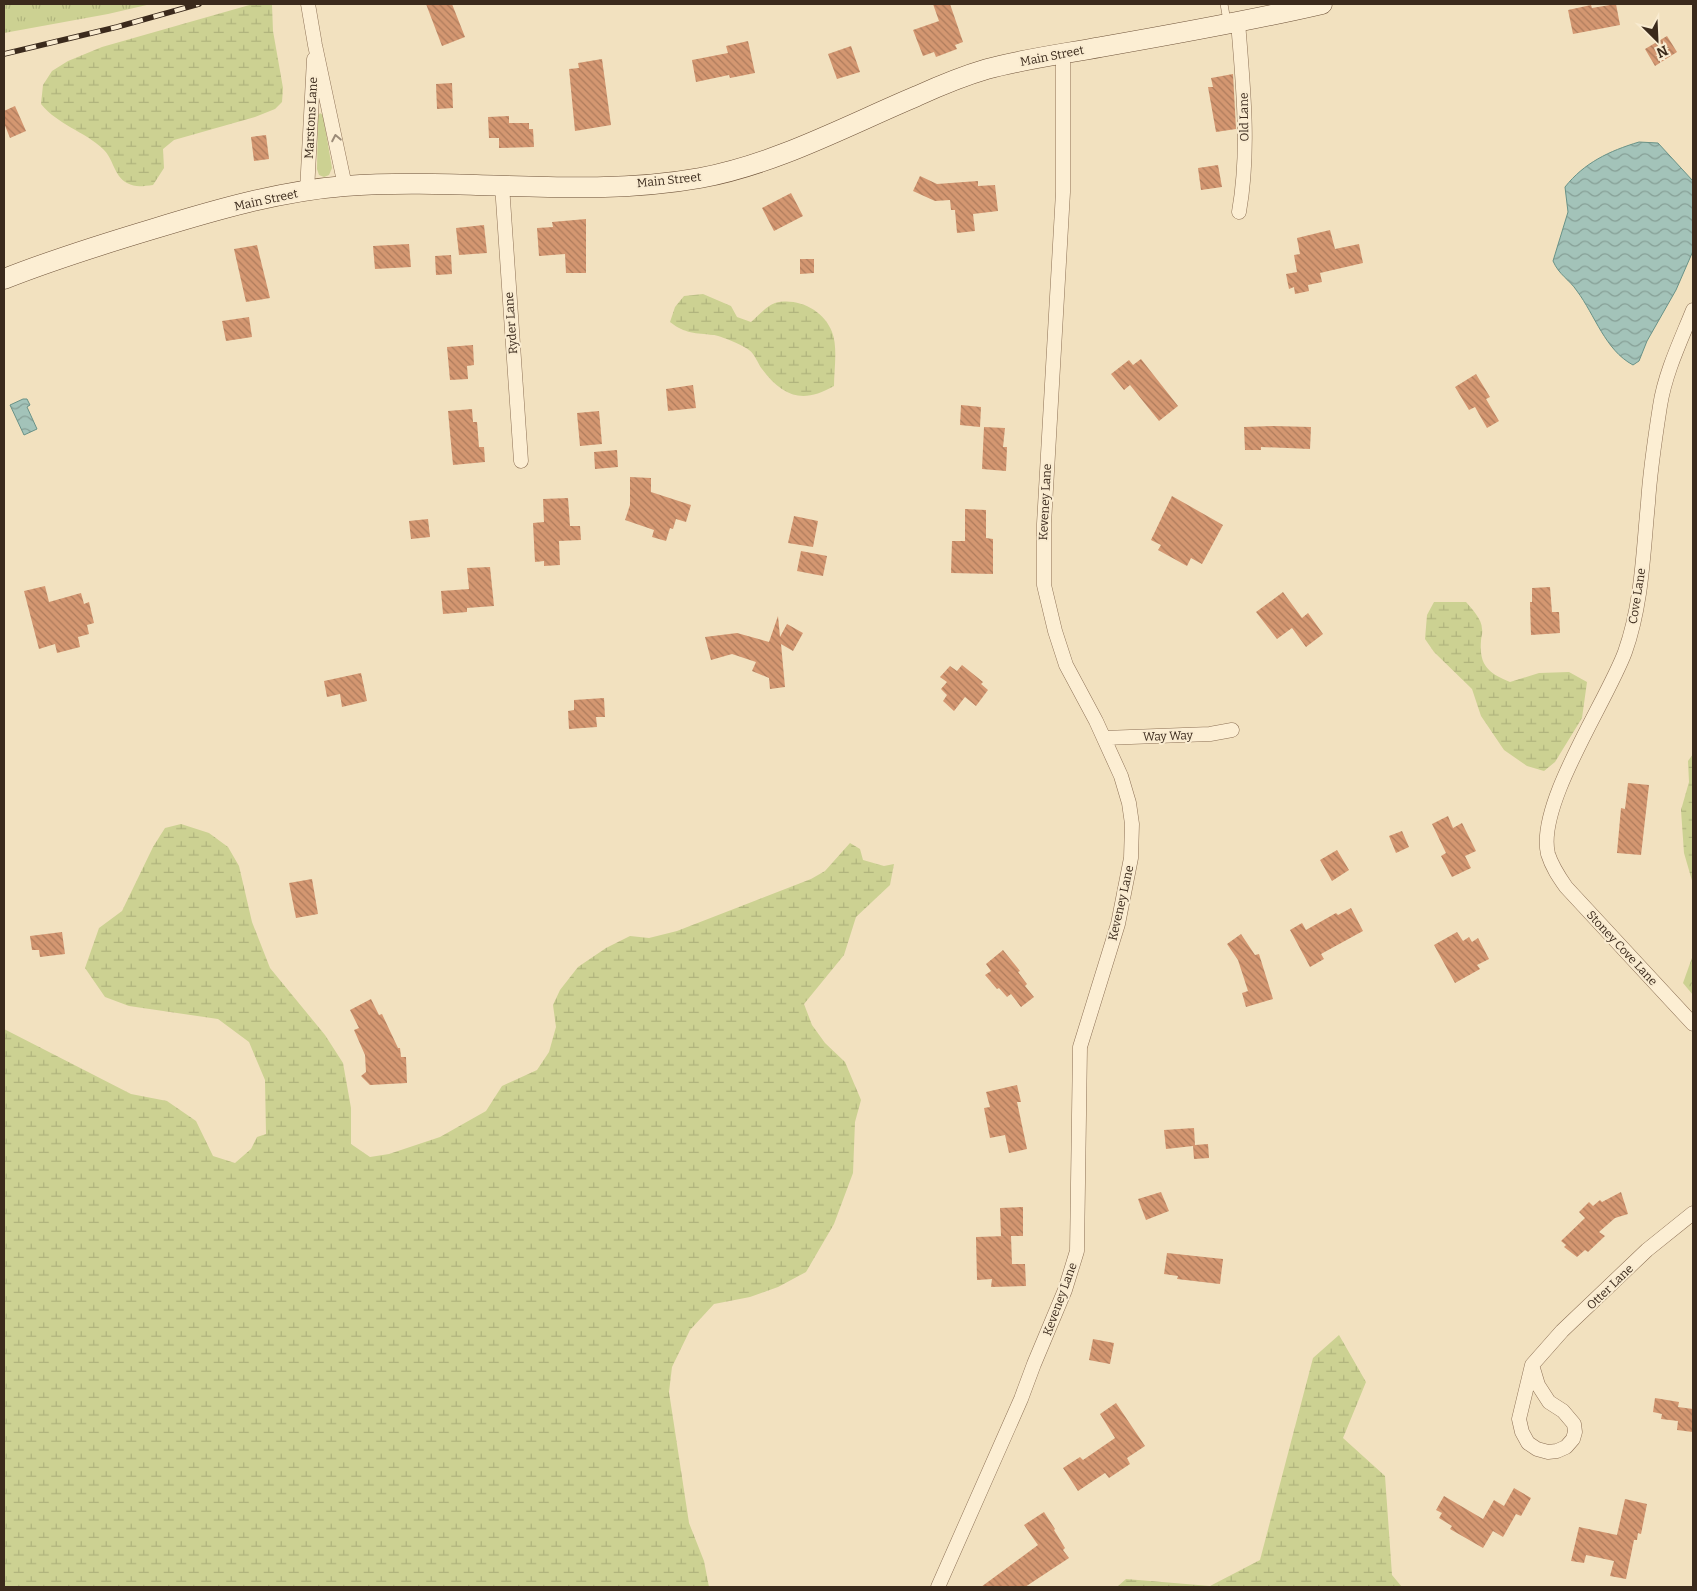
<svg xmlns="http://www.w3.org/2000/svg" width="1697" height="1591" font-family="Bitter,serif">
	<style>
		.grass { fill: url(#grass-tufts) }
		.wetland { fill: url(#wetland-marsh) }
		.park { fill: url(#park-crowns) }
		.garden { fill: #ccd192 }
		.water { fill: url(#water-waves); stroke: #699287 }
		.building { fill: url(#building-back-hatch) }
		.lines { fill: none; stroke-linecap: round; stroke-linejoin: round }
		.service-casing { stroke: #8d7156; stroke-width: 8 }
		.minor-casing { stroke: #8d7156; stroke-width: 15 }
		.secondary-casing { stroke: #6e5239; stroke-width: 21 }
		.service { stroke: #fceed3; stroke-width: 7 }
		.minor { stroke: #fceed3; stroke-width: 14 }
		.secondary { stroke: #fceed3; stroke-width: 20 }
		.rail-casing { stroke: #3b2a1c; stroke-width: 5.5 }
		.rail { stroke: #f9ebd0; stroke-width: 4; stroke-dasharray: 11; stroke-linecap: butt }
		.oneway { stroke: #9c8c78 }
		.labels { text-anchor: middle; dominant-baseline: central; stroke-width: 4; stroke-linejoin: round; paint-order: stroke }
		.street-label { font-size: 12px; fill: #3b2a1c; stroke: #f9ebd0 }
	</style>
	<defs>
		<pattern id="grass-tufts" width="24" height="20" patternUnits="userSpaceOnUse" patternTransform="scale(1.25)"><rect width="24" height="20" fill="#ccd192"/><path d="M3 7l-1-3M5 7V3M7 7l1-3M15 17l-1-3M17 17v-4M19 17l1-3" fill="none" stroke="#b0b47d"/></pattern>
		<pattern id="wetland-marsh" width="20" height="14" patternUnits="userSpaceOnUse" patternTransform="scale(1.25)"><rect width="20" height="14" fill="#ccd192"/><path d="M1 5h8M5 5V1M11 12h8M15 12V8" fill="none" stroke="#b0b47d"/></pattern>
		<pattern id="park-crowns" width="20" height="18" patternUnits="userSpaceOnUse" patternTransform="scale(1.25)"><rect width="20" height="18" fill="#ccd192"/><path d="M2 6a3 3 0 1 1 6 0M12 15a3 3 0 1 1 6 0" fill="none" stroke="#b0b47d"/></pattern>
		<pattern id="water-waves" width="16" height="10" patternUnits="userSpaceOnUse" patternTransform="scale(1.25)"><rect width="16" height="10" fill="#a3c3b9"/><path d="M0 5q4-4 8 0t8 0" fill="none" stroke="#869f96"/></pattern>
		<pattern id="building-back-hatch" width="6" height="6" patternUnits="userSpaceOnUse" patternTransform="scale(1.25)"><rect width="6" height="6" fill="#d49771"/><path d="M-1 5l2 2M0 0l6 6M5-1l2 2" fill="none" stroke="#ad7b5c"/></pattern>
	</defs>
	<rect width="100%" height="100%" fill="#f2e1bf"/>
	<path class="grass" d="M4,4H151L108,14L4,33Z"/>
	<path class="wetland" d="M253,4L272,5L273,31L283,88L282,102L275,109L255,117L174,140L163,149L164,168L153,185C143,186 136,188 127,183C113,175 114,159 103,149C84,131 58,125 41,104L43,85L52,71L68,61L102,47Z
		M703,294L731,306L737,317L751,322C757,317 766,306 775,303C797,297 824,310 832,332C838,347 834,370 834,386C803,404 783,397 762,369C758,364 755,354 749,350C745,346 719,335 713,335C696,333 685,334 670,322L675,307L684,296Z
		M1434,602H1466C1472,609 1482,619 1482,629C1483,633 1481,637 1481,641C1479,666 1489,673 1510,682L1539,673L1569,672L1587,682L1582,718L1555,762L1544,771L1527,766L1504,750L1481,716L1472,689L1434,652L1425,639L1427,615Z
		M1693,754V884L1684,853L1681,810L1689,782L1688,761Z
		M181,824L209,833L228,847L239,866L252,922L270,968L325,1035L343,1063L351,1108V1144L370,1157L389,1154L440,1137L486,1111L502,1086L537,1070L549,1052L556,1027L553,1005L560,990L578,967L606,948L630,936L649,938L677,931L811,879L825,871L850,843L860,849L863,860L884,866L894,864L890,885L856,917L844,955L804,1004L812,1025L825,1043L845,1062L861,1100L855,1122L853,1173L834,1224L806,1272L778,1287L750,1297L714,1304L690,1330L672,1367L669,1392L689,1523L704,1561L709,1587H4V1029L131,1094L167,1101L196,1121L213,1156L235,1163L251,1149L257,1137L266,1134L265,1080L249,1042L218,1019L129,1006L105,997L85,968L99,928L122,911L153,847L165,828Z
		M1339,1335L1366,1382L1343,1438L1385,1476L1392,1575L1402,1587H1117L1126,1579L1210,1586L1260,1560L1313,1358Z"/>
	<path class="park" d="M1693,955V995L1683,983Z"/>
	<path class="garden" d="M320,113L323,115L332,168L329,175L324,177L319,175L317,169L318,116Z"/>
	<path class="water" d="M1639,142L1658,143L1693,181V251L1676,290L1647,341L1639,361L1633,365C1605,350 1595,315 1577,291C1569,279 1559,275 1553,261L1568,212L1565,187C1584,163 1609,151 1639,142Z
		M23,399H27L30,405L27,407L37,429L24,435L10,405Z"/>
	<path class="building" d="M426,4H452L465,37L442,46Z
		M933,4H950L963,42L955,45L957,49L936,57L934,52L923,56L913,30L939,21Z
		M1616,4L1620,25L1573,34L1568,10L1591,5L1592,8Z
		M1667,36L1677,52L1655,66L1645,49Z
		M748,41L755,73L730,78L729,75L696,82L692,60L728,53L726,46Z
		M851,46L860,72L837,79L828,54Z
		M602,59L611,125L575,131L569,69L579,68L578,63Z
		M1233,74L1236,129L1216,132L1208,87H1213L1211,78Z
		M452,83L453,108L437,109L436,84Z
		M15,106L26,131L10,138L4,123V111Z
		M509,116V123H529V129H533L534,147L499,148V138H489L488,117Z
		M266,135L269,159L254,161L251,137Z
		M1218,165L1222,187L1201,190L1198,168Z
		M920,176L937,184L978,181V186L995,185L998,211L973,214L975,231L957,233L955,210H951L950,200L935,201L913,191Z
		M791,193L803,216L774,231L762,208Z
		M586,219V273H566L565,254L539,256L537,228L553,227L552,222Z
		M484,225L487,253L459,255L456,228Z
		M1330,230L1335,249L1359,244L1363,263L1320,273L1322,282L1308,285L1309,291L1295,294L1294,287L1289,289L1286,274L1297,272L1294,255L1300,254L1297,238Z
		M409,244L411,267L375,269L373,246Z
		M257,245L270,298L246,302L234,249Z
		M451,255L452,274L436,275L435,256Z
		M800,259H814V273L800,274Z
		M249,317L252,337L226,341L222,321Z
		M473,345L474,365L467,366L468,379L450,380L447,347Z
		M1141,359L1178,406L1159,421L1130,385L1124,390L1111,374L1129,360L1133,365Z
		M1476,374L1490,397L1486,399L1499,421L1487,428L1475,407L1469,410L1455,387Z
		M693,385L696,408L668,411L666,389Z
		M961,405L981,407L980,427L960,425Z
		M472,409L473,422H477L479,447H484L485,462L453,465L448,411Z
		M599,411L602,444L580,446L577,413Z
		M1273,426L1311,427L1310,449L1261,447V450H1245L1244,427Z
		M984,427L1005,428L1003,447H1007L1006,471L982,469Z
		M617,450L618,467L595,469L594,452Z
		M630,477L651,478V492L691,505L686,522L676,519L673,529L670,528L666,541L652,537L654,530L625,520L630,505Z
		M1172,496L1223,525L1202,564L1191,558L1187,566L1158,550L1161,545L1151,540Z
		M568,498L570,526H580L581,540L559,541L560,565L544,566V561L535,562L533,523L544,522L543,499Z
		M965,509L986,510V538L993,539V574L951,573L952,541H965Z
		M794,516L818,521L813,547L788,543Z
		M428,519L430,537L411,539L409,521Z
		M801,551L827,556L823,576L797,571Z
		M490,567L494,606L467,608V612L443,614L441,591L469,589L467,568Z
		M45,586L49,602L81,593L84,604L89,602L94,623L87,625L89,634L78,637L80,647L57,653L55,644L39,649L24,591Z
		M1550,587L1552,612H1559L1560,633L1531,635L1530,602H1532V588Z
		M1283,592L1302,618L1308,613L1323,634L1306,647L1292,628L1277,639L1256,612Z
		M778,616L780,637L787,624L803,633L793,651L781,644L785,687L770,689L769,678L752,671L756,662L732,654L711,660L705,637L737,633L769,642Z
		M962,665L983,682L981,684L988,690L976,706L965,697L954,711L943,701L947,695L941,689L947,682L940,677L950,666L957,671Z
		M361,673L367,701L342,707L340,694L327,697L324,681Z
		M604,698L605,717H596L597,727L569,729L568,711L574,710V700Z
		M1628,783L1649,785L1641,855L1617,853L1621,808L1625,809Z
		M1448,816L1453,828L1462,823L1476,851L1465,856L1471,868L1452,877L1441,856L1446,853L1432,824Z
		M1402,831L1409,847L1396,853L1389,836Z
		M1337,850L1349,870L1332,881L1320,860Z
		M312,879L318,914L296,918L289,883Z
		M1351,908L1363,931L1321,954L1324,959L1310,967L1290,930L1302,923L1306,930L1336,913L1338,915Z
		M62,932L65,954L40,957L39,950H32L30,936Z
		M1457,932L1463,941L1469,937L1472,942L1478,938L1489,959L1477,965L1480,969L1455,983L1434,945Z
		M1241,934L1255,955L1259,954L1273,999L1246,1007L1242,993L1248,991L1238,960L1227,944Z
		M1003,950L1020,971L1018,972L1027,984L1025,986L1034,997L1021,1007L1011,994L1007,997L999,988L997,989L985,975L991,971L986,964Z
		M371,999L379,1015L382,1014L398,1048H400L401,1057H406L407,1083L370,1085L361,1076L366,1072L365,1055L354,1030L359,1028L350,1010Z
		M1017,1085L1021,1102H1017L1027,1149L1009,1153L1005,1135L990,1138L984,1108L990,1107L986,1092Z
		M1194,1128L1195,1145L1208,1144L1209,1158L1194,1159L1193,1146L1166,1149L1164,1130Z
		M1161,1192L1169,1211L1146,1220L1138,1199Z
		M1621,1192L1628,1214L1615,1218L1599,1232L1605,1236L1588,1252L1585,1250L1577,1257L1564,1247L1566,1245L1561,1241L1585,1218L1579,1212L1589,1202L1593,1206L1600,1200L1602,1202Z
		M1023,1207V1236H1011L1012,1264H1025L1026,1286L991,1287L992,1279L977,1280L976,1237L1006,1236H1001L1000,1208Z
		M1167,1253L1223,1259L1220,1284L1177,1279L1178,1276L1164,1274Z
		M1093,1339L1114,1343L1110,1364L1089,1360Z
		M1655,1398L1679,1402L1678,1407L1693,1409V1432L1677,1430L1678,1421L1661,1419L1662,1414L1653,1412Z
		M1116,1403L1145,1446L1127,1458L1130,1464L1109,1478L1105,1473L1078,1491L1063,1468L1080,1457L1083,1460L1115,1438L1100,1414Z
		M1514,1488L1531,1498L1521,1516L1516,1514L1503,1537L1493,1531L1483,1548L1450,1529L1452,1526L1439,1518L1442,1513L1436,1510L1444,1496L1483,1519L1494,1500L1504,1506Z
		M1625,1499L1647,1504L1641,1534L1638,1533L1637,1540H1634L1626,1579L1610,1576L1614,1561L1586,1555L1584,1563L1571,1561L1579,1527L1617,1535Z
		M1044,1512L1055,1529L1054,1530L1065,1548L1063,1550L1069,1558L1025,1587H981L1038,1545L1024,1525Z"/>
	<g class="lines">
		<g class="service-casing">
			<path id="service" d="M1224,4L1227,21"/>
		</g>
		<g class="minor-casing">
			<path id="minor" d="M308,4L315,45L345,186
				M1238,22C1243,85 1250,150 1239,212
				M502,185L521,461
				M307,191L314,59
				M1693,310C1681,340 1665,373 1660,406C1655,438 1650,471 1648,503C1643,554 1642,604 1625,652C1607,701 1536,805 1548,854C1552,867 1559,877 1566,887L1693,1024
				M1104,738L1210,734L1232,730
				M1532,1365L1538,1385L1549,1402L1563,1411L1574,1424L1575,1432L1573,1439L1566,1447L1557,1451L1548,1452L1537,1449L1528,1443L1522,1432L1519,1419L1532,1365L1562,1331L1647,1250L1693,1213
				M938,1587L1021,1399L1034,1364L1065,1290L1077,1251L1080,1047L1118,924L1131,858L1132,824L1129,803L1121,776L1096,721L1066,665L1055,631L1044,585V524L1063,192V54"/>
		</g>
		<g class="secondary-casing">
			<path id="secondary" d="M4,279C52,260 103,244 153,229C215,210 280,191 345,186C463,177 583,199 700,178C776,164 846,126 917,96C939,86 963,76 987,69C1024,59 1063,54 1101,47C1175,34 1249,21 1322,4"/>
		</g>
		<use href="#service" class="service"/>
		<use href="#minor" class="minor"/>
		<use href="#secondary" class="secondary"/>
		<g class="rail-casing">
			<path id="rail" d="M4,54L117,27L199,4"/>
		</g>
		<use href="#rail" class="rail"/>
	</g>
	<defs><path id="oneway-chevron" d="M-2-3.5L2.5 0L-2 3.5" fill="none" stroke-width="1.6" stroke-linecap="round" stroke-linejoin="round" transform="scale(1.25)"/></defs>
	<use class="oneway" href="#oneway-chevron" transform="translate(336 138) rotate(-101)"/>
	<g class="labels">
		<g class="street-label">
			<text transform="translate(1052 56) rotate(-11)">Main Street</text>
			<text transform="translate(1244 117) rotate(-91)">Old Lane</text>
			<text transform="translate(311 118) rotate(-87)">Marstons Lane</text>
			<text transform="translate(669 180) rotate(-6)">Main Street</text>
			<text transform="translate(266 200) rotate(-12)">Main Street</text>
			<text transform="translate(511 323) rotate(-94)">Ryder Lane</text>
			<text transform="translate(1045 502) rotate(-87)">Keveney Lane</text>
			<text transform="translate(1637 596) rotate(-81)">Cove Lane</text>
			<text transform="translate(1168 736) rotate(-2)">Way Way</text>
			<text transform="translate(1121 903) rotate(-77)">Keveney Lane</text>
			<text transform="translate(1622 948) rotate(47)">Stoney Cove Lane</text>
			<text transform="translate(1610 1287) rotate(-44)">Otter Lane</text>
			<text transform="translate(1060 1299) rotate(-70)">Keveney Lane</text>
		</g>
	</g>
	<rect width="1697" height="1591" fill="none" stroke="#3b2a1c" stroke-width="10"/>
	<g transform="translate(1657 40) rotate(156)" stroke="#f9ebd0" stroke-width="4" paint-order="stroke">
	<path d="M0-4L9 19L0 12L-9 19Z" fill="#3b2a1c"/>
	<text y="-8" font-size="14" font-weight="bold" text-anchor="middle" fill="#3b2a1c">N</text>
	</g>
</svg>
